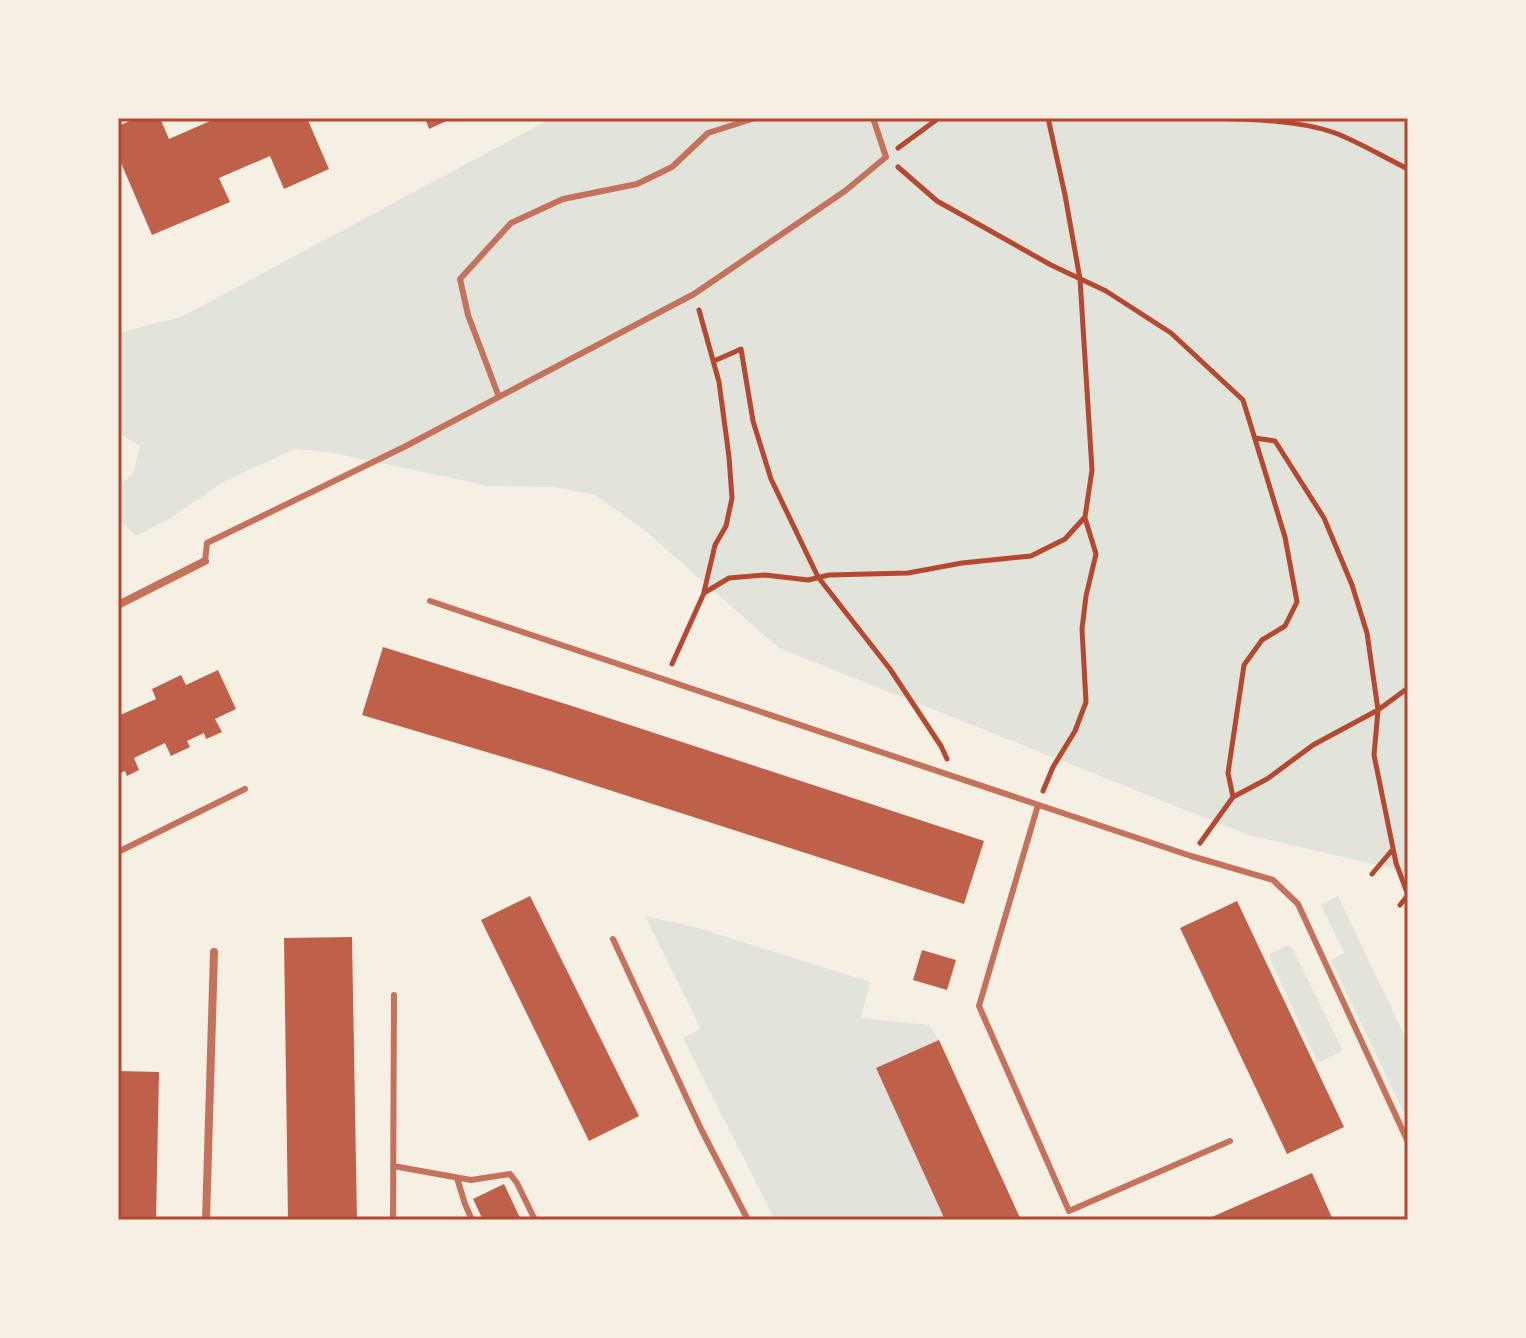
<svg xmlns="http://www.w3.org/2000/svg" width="1526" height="1338" font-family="'Fira Sans',sans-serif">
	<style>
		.green { fill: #e2e4dc }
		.building { fill: #bf614a }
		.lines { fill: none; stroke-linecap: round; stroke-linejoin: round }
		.path { stroke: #b5482f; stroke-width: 5 }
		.service { stroke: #c5725c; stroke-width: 6 }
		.minor { stroke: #c5725c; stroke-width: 8 }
		.neatline { fill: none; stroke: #b5482f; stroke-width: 3 }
	</style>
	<rect width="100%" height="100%" fill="#f6efe4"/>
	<path class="green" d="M552,118H1408V872L1248,835L779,648L643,529L595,495L555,487L489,486L329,452L295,449L225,481L169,519L136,536L118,519V487L133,474L140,446L118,433V333L181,317Z
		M1338,896L1408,1043V1121L1331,960L1344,953L1321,905Z
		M645,916L695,927L870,982L861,1018L929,1025L939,1040L876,1069L945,1220H775L683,1038L701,1029Z
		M1288,945L1292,948L1342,1049L1341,1052L1320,1062L1317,1061L1270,959V954Z"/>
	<path class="building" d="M137,118H160L169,139L217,118H307L329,169L284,189L270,156L219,178L230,202L152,235L118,156V126Z
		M425,118H453L429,129Z
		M383,647L572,706L984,841L964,904L550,771L362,715Z
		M218,670L236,709L215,719L222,732L206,739L204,733L187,741L190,747L171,756L165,743L134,758L139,770L127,776L125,771L118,774V716L156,699L152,689L181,675L186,685Z
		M530,896L639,1116L589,1141L481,920Z
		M1237,901L1344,1127L1287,1154L1180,928Z
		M352,937L357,1220L288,1219L284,938Z
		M922,950L956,960L947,990L913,980Z
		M939,1040L1021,1220H945L876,1068Z
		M118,1071L159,1072L156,1220H118Z
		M1312,1173L1333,1220H1205Z
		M504,1184L521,1220H483L473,1199Z"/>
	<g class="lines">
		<path class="path" d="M1199,118C1241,119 1296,119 1335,133C1359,142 1385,158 1408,169
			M898,148L939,118
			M898,167L937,201L1051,265L1106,291L1171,333L1243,400L1285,537L1297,602L1285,626L1262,640L1244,665L1228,773L1233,797
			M699,310L719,382L729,457L732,498L726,526L715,545L704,592
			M714,361L741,349L753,421L771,479L818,577L890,669L941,746L947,759
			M1255,438L1275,441L1324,518L1352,585L1367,633L1378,710L1374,755L1396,863L1408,895L1400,905
			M672,664L704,593L729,578L765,575L808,580L829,575L908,573L962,563L1031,556L1065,539L1085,517L1092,470L1080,279L1065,195L1048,118
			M1043,791L1053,767L1075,731L1086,702L1082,629L1086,596L1096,554L1085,518
			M1200,843L1233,797L1267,779L1313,745L1378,710L1408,688
			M1372,874L1393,849"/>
		<path class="service" d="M499,397L468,315L460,279L511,223L563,199L637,184L672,167L708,133L755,118
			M205,561L207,543L406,446L694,294L845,191L886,157L873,118
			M430,601L1191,856L1273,880L1298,904L1408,1142
			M1038,805L979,1006L1069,1211L1230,1141
			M118,852L245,789
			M613,939L701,1129L748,1220
			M393,1166L471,1180L510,1174L517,1183L535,1220
			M457,1178L465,1204L472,1220
			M393,1220L394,995"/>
		<path class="minor" d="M118,605L205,561
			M206,1220L214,952"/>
	</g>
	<rect width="1526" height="1338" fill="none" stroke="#f6efe4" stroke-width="240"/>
	<rect x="120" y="120" width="1286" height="1098" class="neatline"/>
</svg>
